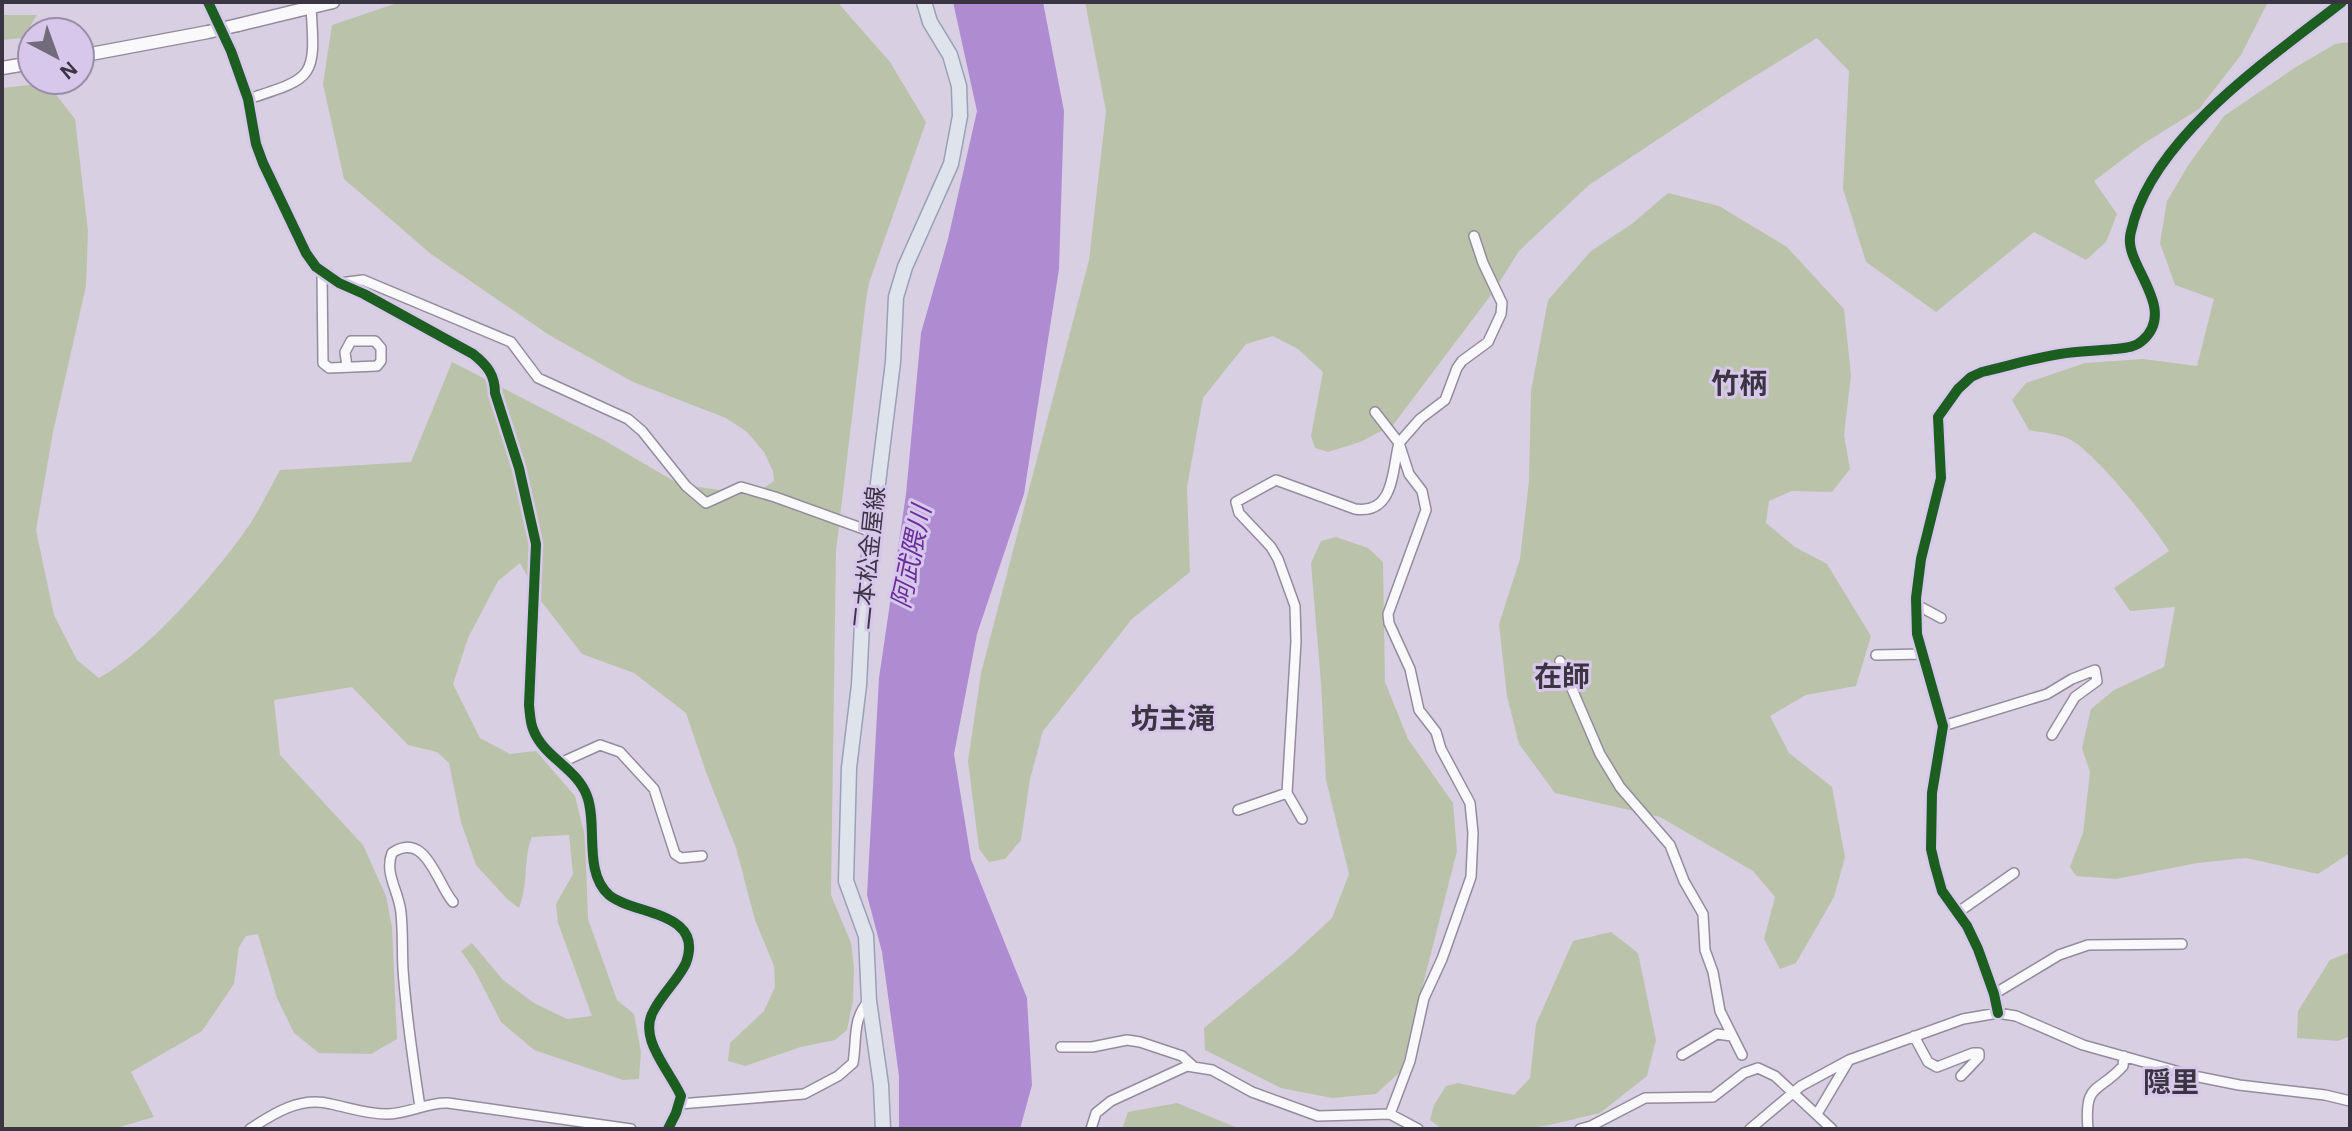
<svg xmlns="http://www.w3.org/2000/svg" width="2352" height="1131" font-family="'Alegreya Sans','Noto Sans JP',sans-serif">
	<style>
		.green { fill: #bac3aa }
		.water { fill: #af8cd2 }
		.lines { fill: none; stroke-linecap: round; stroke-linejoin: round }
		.minor-casing { stroke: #938c9c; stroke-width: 12 }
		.tertiary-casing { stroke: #938c9c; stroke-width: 15 }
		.primary-casing { stroke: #99a1b5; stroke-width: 17 }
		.minor { stroke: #f9f8fb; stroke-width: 9 }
		.tertiary { stroke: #f9f8fb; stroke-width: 12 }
		.primary { stroke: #dee3ec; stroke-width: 14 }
		.tertiary-bridge-casing { stroke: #938c9c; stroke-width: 15; stroke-linecap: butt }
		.tertiary-bridge { stroke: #f9f8fb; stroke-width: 12 }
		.cycleway-casing { stroke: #d7c7eb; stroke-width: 15 }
		.cycleway { stroke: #1b5e20; stroke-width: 10 }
		.labels { text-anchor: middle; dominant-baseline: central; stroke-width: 6; stroke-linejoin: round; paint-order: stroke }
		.street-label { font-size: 24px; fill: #3b3543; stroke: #d7c7eb }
		.water-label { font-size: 26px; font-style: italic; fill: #6b2f9b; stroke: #d7c7eb }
		.quarter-label { font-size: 28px; font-weight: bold; fill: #3b3543; stroke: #d7c7eb }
	</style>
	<rect width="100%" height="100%" fill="#d8cfe3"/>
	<path class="green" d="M400,2H841L840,5L890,62L926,122L869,283L866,300L836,551L831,895L851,943L854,968L853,1001L847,1030L835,1040L801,1047L745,1066L728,1061L730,1043L764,1011L775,987L774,966L755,920L736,848L706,772L686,713L634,673L582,654L541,601L520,563L498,581L468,638L453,684L480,738L510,754L536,751L575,796L585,836L588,919L617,1000L634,1014L641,1052L639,1079L623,1080L534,1050L501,1022L475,971L461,951L472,943L503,980L534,1003L567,1019L592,1016L558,923L556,904L573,874L569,835L532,837C523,857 529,883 519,908L507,899L476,865L461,822L449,763L437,752L408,745L352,687L274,700L280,755L363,845L386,896L392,927L397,1039L371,1054L319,1053L294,1033L277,998L258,934L246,936L239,947L234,984L202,1031L131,1072L154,1117L113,1129H2V88L47,83L75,119L88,231L86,286L53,432L36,530L54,615L77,660L99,678C150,650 217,572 250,524C261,507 270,488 280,470L411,462L452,362L602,439L679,484L739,493L762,489L774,481L773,471L764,452L747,432L726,418L633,382L549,335L431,254L344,179L323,84L332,25Z
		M1085,2H2268L2241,55L2199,109L2143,144L2094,181L2117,214L2106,242L2086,260L2034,232L1936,312L1866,262L1843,189L1849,71L1817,38L1737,87L1589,185L1519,251L1494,291L1393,425L1360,442L1328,452L1315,448L1311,436L1323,372L1298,349L1273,336L1246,344L1203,398L1187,487L1190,572L1132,619L1043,731L1030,779L1021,840L1005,859L989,862L979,849L968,761L981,673L1089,260L1106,111Z
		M2,15H37L23,38L2,40Z
		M2350,42V853L2318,874L2246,858L2197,863L2116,879L2076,876L2070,867L2083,833L2090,772L2082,748L2091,709L2114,690L2164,667L2175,607L2130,611L2114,588L2169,551C2153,525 2097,455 2071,440C2060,433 2042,433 2029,430L2012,400L2026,383L2085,363L2143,359L2197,366L2214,299L2175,285L2160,243L2167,201L2189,164L2224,116L2296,67L2335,44Z
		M1668,193L1719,206L1787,247L1844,309L1851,375L1844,435L1850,469L1832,492L1792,491L1769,501L1766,523L1795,547L1827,564L1871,636L1856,686L1806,695L1770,716L1789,753L1832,787L1845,857L1834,897L1796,963L1780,969L1764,939L1775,897L1753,871L1660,817L1555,793L1519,744L1507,696L1499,624L1520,559L1529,481L1531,391L1548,300L1591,251L1633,223Z
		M1336,537L1368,548L1383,562L1385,682L1408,739L1453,803L1457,851L1401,1071L1376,1094L1332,1098L1281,1088L1205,1050L1204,1028L1291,956L1332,918L1349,874L1326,780L1321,683L1311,563L1321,541Z
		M1611,932L1638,953L1656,1040L1647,1076L1600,1113L1545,1126L1519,1129H1442L1430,1120L1434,1105L1446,1086L1458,1083L1514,1095L1530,1078L1536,1024L1573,941Z
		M2350,952V1036L2338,1041L2297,1038L2298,1011L2330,960Z
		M1177,1103L1240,1129H1122L1128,1112Z"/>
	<path class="water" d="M953,2H1043L1064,111L1059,269L1024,494L977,634L954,754L971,859L1027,998L1032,1085L1020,1129H899V1076L882,952L867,895L879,678L906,494L921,333L948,239L977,111Z"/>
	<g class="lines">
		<g class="minor-casing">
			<path id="minor" d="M208,2L231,51L248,99L256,144L263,163L306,253L316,267L339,283L364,294L473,354C487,365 495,375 495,393L519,468L536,544L529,705C530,713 530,722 533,729C543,757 577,768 587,796C598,825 583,872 609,895C633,915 705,911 686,963C678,980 663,993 654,1010C637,1038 669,1069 681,1096L676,1113L668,1129
				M248,99C314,78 316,78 311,8
				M322,272L323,363L329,368L377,366L381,361V348L375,341H351L345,352L347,367
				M340,283L363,280L511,342L538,378L628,419L642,431L686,486L706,503L741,487L775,497L872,532
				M1917,605L1941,618
				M1876,655L1922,654
				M1560,661L1600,754L1620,787L1670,845L1684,881L1703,914L1705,950L1713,972L1720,1011L1742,1055
				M1943,726L2047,694L2072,679L2095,670L2097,681L2075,697L2052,735
				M560,763L600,745L620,752L654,789L675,854L681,858L702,856
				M1238,810L1287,793
				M1302,819L1287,793L1296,641L1295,606L1278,559L1271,547L1239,513L1236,502L1276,480L1355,509C1395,515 1392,469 1399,443L1375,412
				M1957,913L2014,873
				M1994,994L2059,955L2088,945L2182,944
				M1998,1013L1994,994L1978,949L1967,926L1942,891L1935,866L1931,849L1932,793L1943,726L1917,634L1916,598L1921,559L1941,478L1938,417L1958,389L1971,377L1982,372C2008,366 2034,358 2060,354C2078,351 2096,351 2114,349C2124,348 2135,348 2143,340C2177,309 2127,267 2130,238C2130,232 2133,226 2134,220C2160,132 2273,56 2342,2
				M1914,1036L1928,1062L1937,1067L1973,1053H1979V1057L1961,1076
				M1061,1047H1092L1127,1040L1140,1042L1182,1056L1194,1067
				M1682,1055L1717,1034L1732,1036
				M679,1104L804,1094L838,1076L853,1063C857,1041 852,1018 869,1001
				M420,1107C413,1061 406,1015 403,969C402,950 403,932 401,913C399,891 384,874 392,853C426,830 437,884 453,902
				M1390,1114L1410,1061L1424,998L1442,959L1471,877L1473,833L1470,803L1441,749L1436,732L1419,710L1410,669L1389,623L1388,614L1426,510L1422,491L1409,474L1399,443L1420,419L1445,400L1457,368L1462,361L1488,342L1501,314L1502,303L1483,263L1474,236
				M1817,1114L1849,1060
				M250,1129C274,1113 301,1096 331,1104C350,1108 367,1114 387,1114C409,1114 426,1102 448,1103L631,1129
				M1091,1129L1096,1113L1111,1101L1187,1066L1212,1070L1252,1092L1318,1116L1390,1114L1418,1129
				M1580,1129L1591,1126L1645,1098L1713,1097L1744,1073L1758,1068L1775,1076L1832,1129
				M1750,1129L1801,1086L1849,1060L1963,1019L1998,1013L2016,1016L2083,1045L2194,1076L2239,1085L2325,1095L2350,1101
				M2088,1129C2084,1081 2098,1094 2123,1066L2124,1056"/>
		</g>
		<g class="tertiary-casing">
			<path id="tertiary" d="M238,25L333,2
				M80,56L208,32
				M2,68L32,63"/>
		</g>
		<g class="primary-casing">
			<path id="primary" d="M883,1129L881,1085L869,1001L866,936L846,881L849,768L859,685L863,604L893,362L896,297L905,267L951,164L960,116L959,86L950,55L930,22L924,2"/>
		</g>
		<use href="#minor" class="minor"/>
		<use href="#tertiary" class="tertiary"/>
		<use href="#primary" class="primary"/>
		<g class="tertiary-bridge-casing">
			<path id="tertiary-bridge" d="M208,32L238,25"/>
		</g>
		<use href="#tertiary-bridge" class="tertiary-bridge"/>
		<g class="cycleway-casing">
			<path id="cycleway" d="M208,2L231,51L248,99L256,144L263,163L306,253L316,267L339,283L364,294L473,354C487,365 495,375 495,393L519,468L536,544L529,705C530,713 530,722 533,729C543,757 577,768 587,796C598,825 583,872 609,895C633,915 705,911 686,963C678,980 663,993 654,1010C637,1038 669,1069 681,1096L676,1113L668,1129
				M1998,1013L1994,994L1978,949L1967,926L1942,891L1935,866L1931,849L1932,793L1943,726L1917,634L1916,598L1921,559L1941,478L1938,417L1958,389L1971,377L1982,372C2008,366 2034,358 2060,354C2078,351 2096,351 2114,349C2124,348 2135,348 2143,340C2177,309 2127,267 2130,238C2130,232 2133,226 2134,220C2160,132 2273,56 2342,2"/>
		</g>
		<use href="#cycleway" class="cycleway"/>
	</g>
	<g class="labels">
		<g class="street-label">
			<text transform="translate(870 558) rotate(-84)">二本松金屋線</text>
		</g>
		<g class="water-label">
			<text transform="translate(912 557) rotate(-78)">阿武隈川</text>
		</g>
		<g class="quarter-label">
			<text x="1739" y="385">竹柄</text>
			<text x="1562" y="678">在師</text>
			<text x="1173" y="720">坊主滝</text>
			<text x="2171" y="1084">隠里</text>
		</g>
	</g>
	<rect width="2352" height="1131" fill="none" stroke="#3b3543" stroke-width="8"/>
	<g transform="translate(56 56) rotate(139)"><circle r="38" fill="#d7c7eb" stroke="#998da8" stroke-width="2"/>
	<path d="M0-6L14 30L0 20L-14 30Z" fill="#726b7b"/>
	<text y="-12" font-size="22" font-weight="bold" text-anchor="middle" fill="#3b3543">N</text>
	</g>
</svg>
